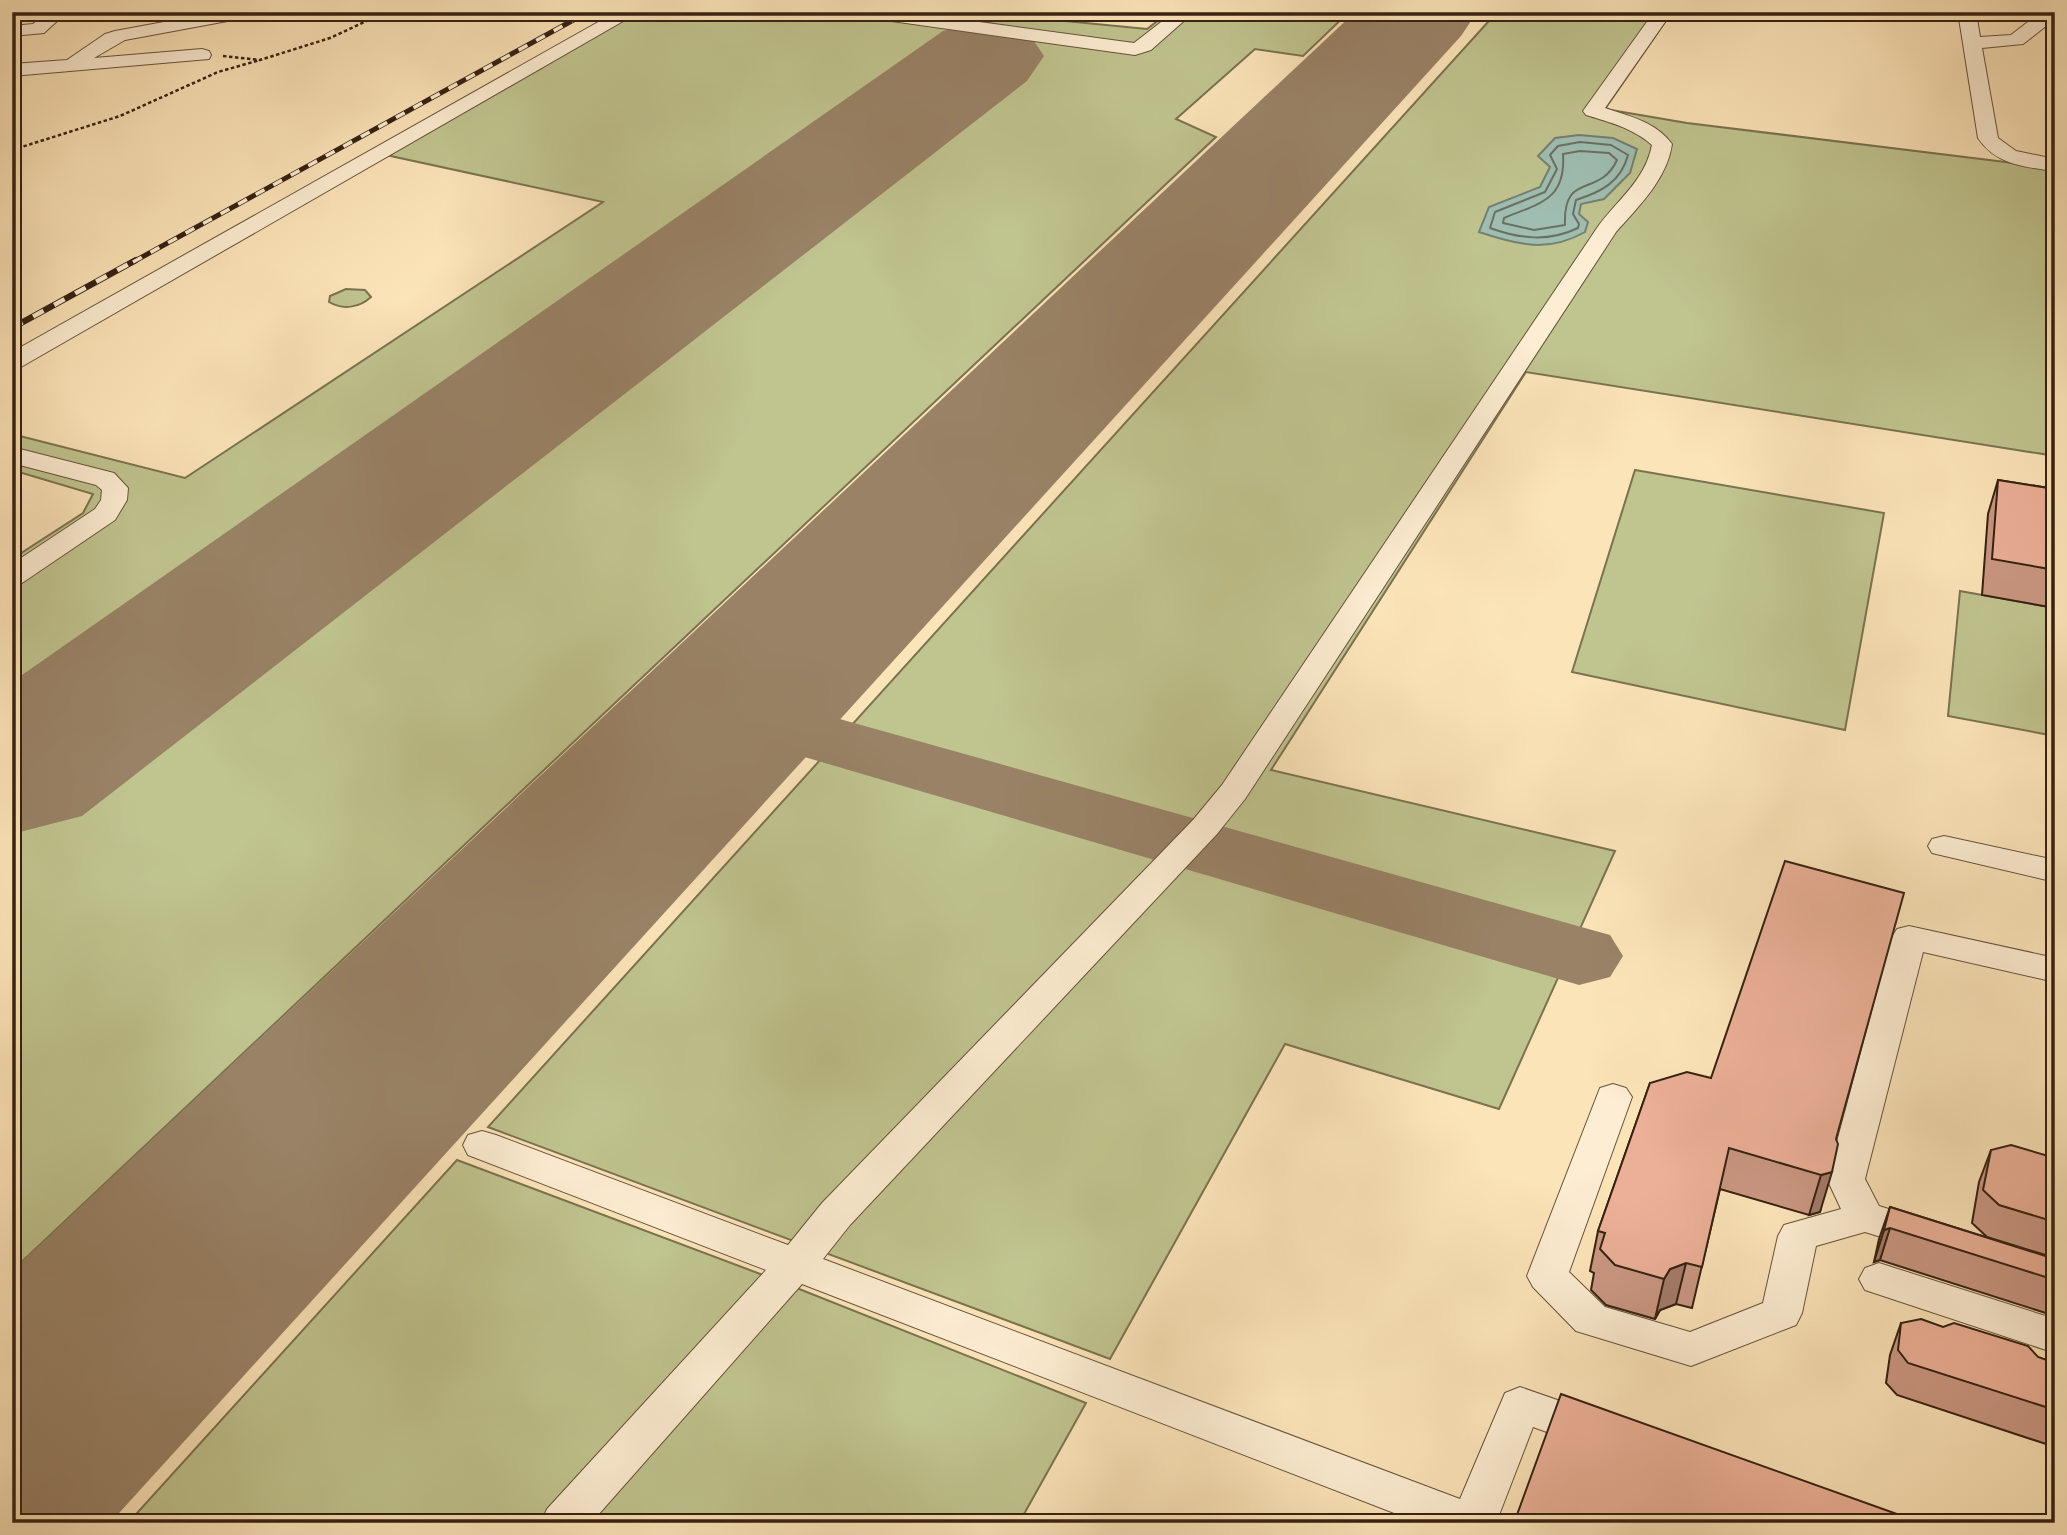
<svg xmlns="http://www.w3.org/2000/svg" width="2067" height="1535" font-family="'Gentium Book Plus',serif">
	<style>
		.green { fill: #c0c48f; stroke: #7b7250; stroke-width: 2 }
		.water { fill: #9fbeb2; stroke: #757f72; stroke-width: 2 }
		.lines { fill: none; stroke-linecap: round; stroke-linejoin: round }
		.shore { stroke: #6a7062; stroke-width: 2 }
		.taxiway { fill: #998266; fill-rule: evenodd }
		.runway { fill: #998266; fill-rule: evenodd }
		.minor-casing { stroke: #68523c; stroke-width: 2 }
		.path { stroke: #362112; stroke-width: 2.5; stroke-dasharray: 3.5 2.5; stroke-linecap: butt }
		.minor { fill: #fdedd2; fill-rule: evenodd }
		.rail-far1-casing { stroke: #362112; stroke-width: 5 }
		.rail-casing { stroke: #362112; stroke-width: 6 }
		.rail-far1 { stroke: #fdedd2; stroke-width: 3.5; stroke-dasharray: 10; stroke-linecap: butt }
		.rail { stroke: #fdedd2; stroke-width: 4.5; stroke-dasharray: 12; stroke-linecap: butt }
		.wall { fill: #ca9782; stroke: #362112; stroke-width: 2 }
		.shaded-wall { fill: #a47b6a; stroke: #362112; stroke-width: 2 }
		.building { fill: #ebb097; stroke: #362112; stroke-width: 2 }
	</style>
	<rect width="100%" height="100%" fill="#fce4b9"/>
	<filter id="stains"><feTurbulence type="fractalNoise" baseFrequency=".00286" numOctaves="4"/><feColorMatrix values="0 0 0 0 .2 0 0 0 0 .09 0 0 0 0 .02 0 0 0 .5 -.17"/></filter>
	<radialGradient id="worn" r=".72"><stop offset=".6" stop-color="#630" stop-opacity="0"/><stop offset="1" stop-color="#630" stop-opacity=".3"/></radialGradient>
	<path class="green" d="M622,12H972L1147,29L1169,12H1349L1303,56L1255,49L1176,119L1216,137L12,1271V559L83,513L93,494L12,470V434L185,478L603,202L386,155Z
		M1497,12H1672L1605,109L1687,123L2055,168V456L1526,372L1271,770L1615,851L1499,1109L1285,1044L1110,1359L488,1127Z
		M346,289L365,290L371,297C359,308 343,310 329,302L330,296Z
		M1635,470L1884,513L1845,730L1572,672Z
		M1960,591L2055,608V736L1948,716Z
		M457,1160L779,1281L1086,1403L1019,1523H128Z"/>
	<path class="water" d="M1579,135L1613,138L1637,149L1630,173L1604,199L1581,204L1579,214L1588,222L1585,232C1548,253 1518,245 1479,232L1489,207L1540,187L1550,167L1538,156L1555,138Z"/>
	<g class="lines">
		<path class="shore" d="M1580,142L1611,145L1628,155C1621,182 1601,192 1576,200L1573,214L1579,224L1578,228C1549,242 1520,239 1490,228L1495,212L1545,192L1557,169L1550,155L1558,146Z
			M1580,151L1609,153L1617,160C1599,199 1563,170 1565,225L1534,230L1503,223L1504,218C1540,203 1566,200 1563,154Z"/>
		<path class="taxiway" d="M733,689L1610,935L1623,956L1610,977L1579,985L706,728L695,712L706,696Z"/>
		<path class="runway" d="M1355,12H1477L1461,36L110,1523H12V1271Z
			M985,21L1027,31L1044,56L1027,81L82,816L12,834V682L943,31Z"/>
		<g class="minor-casing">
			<path id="minor" d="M47,12H67L44,33L12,36V26L33,24Z
				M218,12H258L249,17L125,40L94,58L202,49L209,51L211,55L209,59L12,76V64L67,60L105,34L115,31Z
				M616,12H639L21,367L12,369V352Z
				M854,12H905L1134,43L1174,12H1194L1151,50L1135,55L863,17Z
				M1654,12H1672L1605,108C1629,116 1656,122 1672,144C1667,179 1639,206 1616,232L1245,799L1217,834L850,1225L823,1259L1460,1499L1505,1393L1520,1387L1609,1418L1616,1431L1609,1444L1594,1449L1533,1427L1496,1523H1420L802,1284L591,1523H541L547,1509L766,1270L468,1155L463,1145L468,1135L482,1131L496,1135L788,1245L822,1203L1193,820L1222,785L1597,228C1617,200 1645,181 1652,145C1633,128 1609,122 1586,115L1583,111Z
				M1958,12H1976L1980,37L2011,35L2041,12H2055V19L2023,44L1982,48L1998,138L2016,151L2055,159V171C2025,167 1996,165 1978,138Z
				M12,447L114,473L128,488L127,500L115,520L22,583L12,585V564L95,509L101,500L102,490L96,485L12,463Z
				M1944,836L2055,860V882L1932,853L1928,846L1932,839Z
				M1909,926L2055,958V982L1923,952L1865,1179L1879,1206L1937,1224L1943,1235L1937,1246L1923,1250L1865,1232L1816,1246L1802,1313L1796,1325L1691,1366L1576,1331L1533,1287L1527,1276L1600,1088L1613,1084L1626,1088L1632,1097L1569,1272L1605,1307L1690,1332L1763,1303L1778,1236L1784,1225L1841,1209L1827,1179L1892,937L1897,929Z
				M1879,1263L2055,1319V1353L1865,1290L1859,1279L1865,1268Z"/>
		</g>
		<path class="path" d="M223,56L260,60L330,38L386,12
			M12,150L120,116L218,72L260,60"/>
		<use href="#minor" class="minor"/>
		<g class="rail-far1-casing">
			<path id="rail-far1" d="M133,262L588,12"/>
		</g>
		<g class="rail-casing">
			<path id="rail" d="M12,328L136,260"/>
		</g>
		<use href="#rail-far1" class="rail-far1"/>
		<use href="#rail" class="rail"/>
	</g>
	<path class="wall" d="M1998,480L2055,489V608L1982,595L1988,514Z
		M1650,1083L1836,1139L1820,1212L1809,1215L1720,1189L1692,1308L1676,1304L1660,1310L1655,1319L1606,1305L1591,1290L1594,1273L1590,1271L1598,1231Z
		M1991,1150L2055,1158V1258L1987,1237L1972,1223L1979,1182Z
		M1890,1207L2055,1259V1316L1880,1260L1874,1262L1879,1239Z
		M1901,1323L1943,1327L2055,1363V1445L2052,1446L1897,1395L1886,1383L1890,1355Z"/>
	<path class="shaded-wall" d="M1832,1172L1820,1212L1809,1215L1821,1175Z
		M1890,1228L1880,1260L1874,1262L1884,1230Z
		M1686,1263L1676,1304L1660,1310L1655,1319L1664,1279L1670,1269Z"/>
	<path class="building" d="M1998,480L2055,489V570L1992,559Z
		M1785,861L1904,893L1836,1139L1838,1144L1832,1172L1821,1175L1729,1148L1702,1267L1686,1263L1670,1269L1664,1279L1615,1265L1600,1249L1605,1233L1598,1231L1650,1083L1687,1072L1711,1078Z
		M2011,1145L2055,1158V1222L1999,1205L1983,1190L1991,1150Z
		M1890,1207L2055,1259V1280L1890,1228L1884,1230Z
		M1921,1319L1943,1327L1954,1323L2028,1346L2038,1357L2055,1363V1410L1908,1363L1898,1350L1901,1323Z
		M1561,1394L1922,1523H1514Z"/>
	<rect width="2067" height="1535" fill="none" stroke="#fce4b9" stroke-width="42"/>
	<rect x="14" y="14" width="2039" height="1507" fill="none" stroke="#362112" stroke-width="3.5"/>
	<rect x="21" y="21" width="2025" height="1493" fill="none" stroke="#362112" stroke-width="2"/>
	<rect width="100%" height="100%" filter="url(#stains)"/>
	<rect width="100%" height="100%" fill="url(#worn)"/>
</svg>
